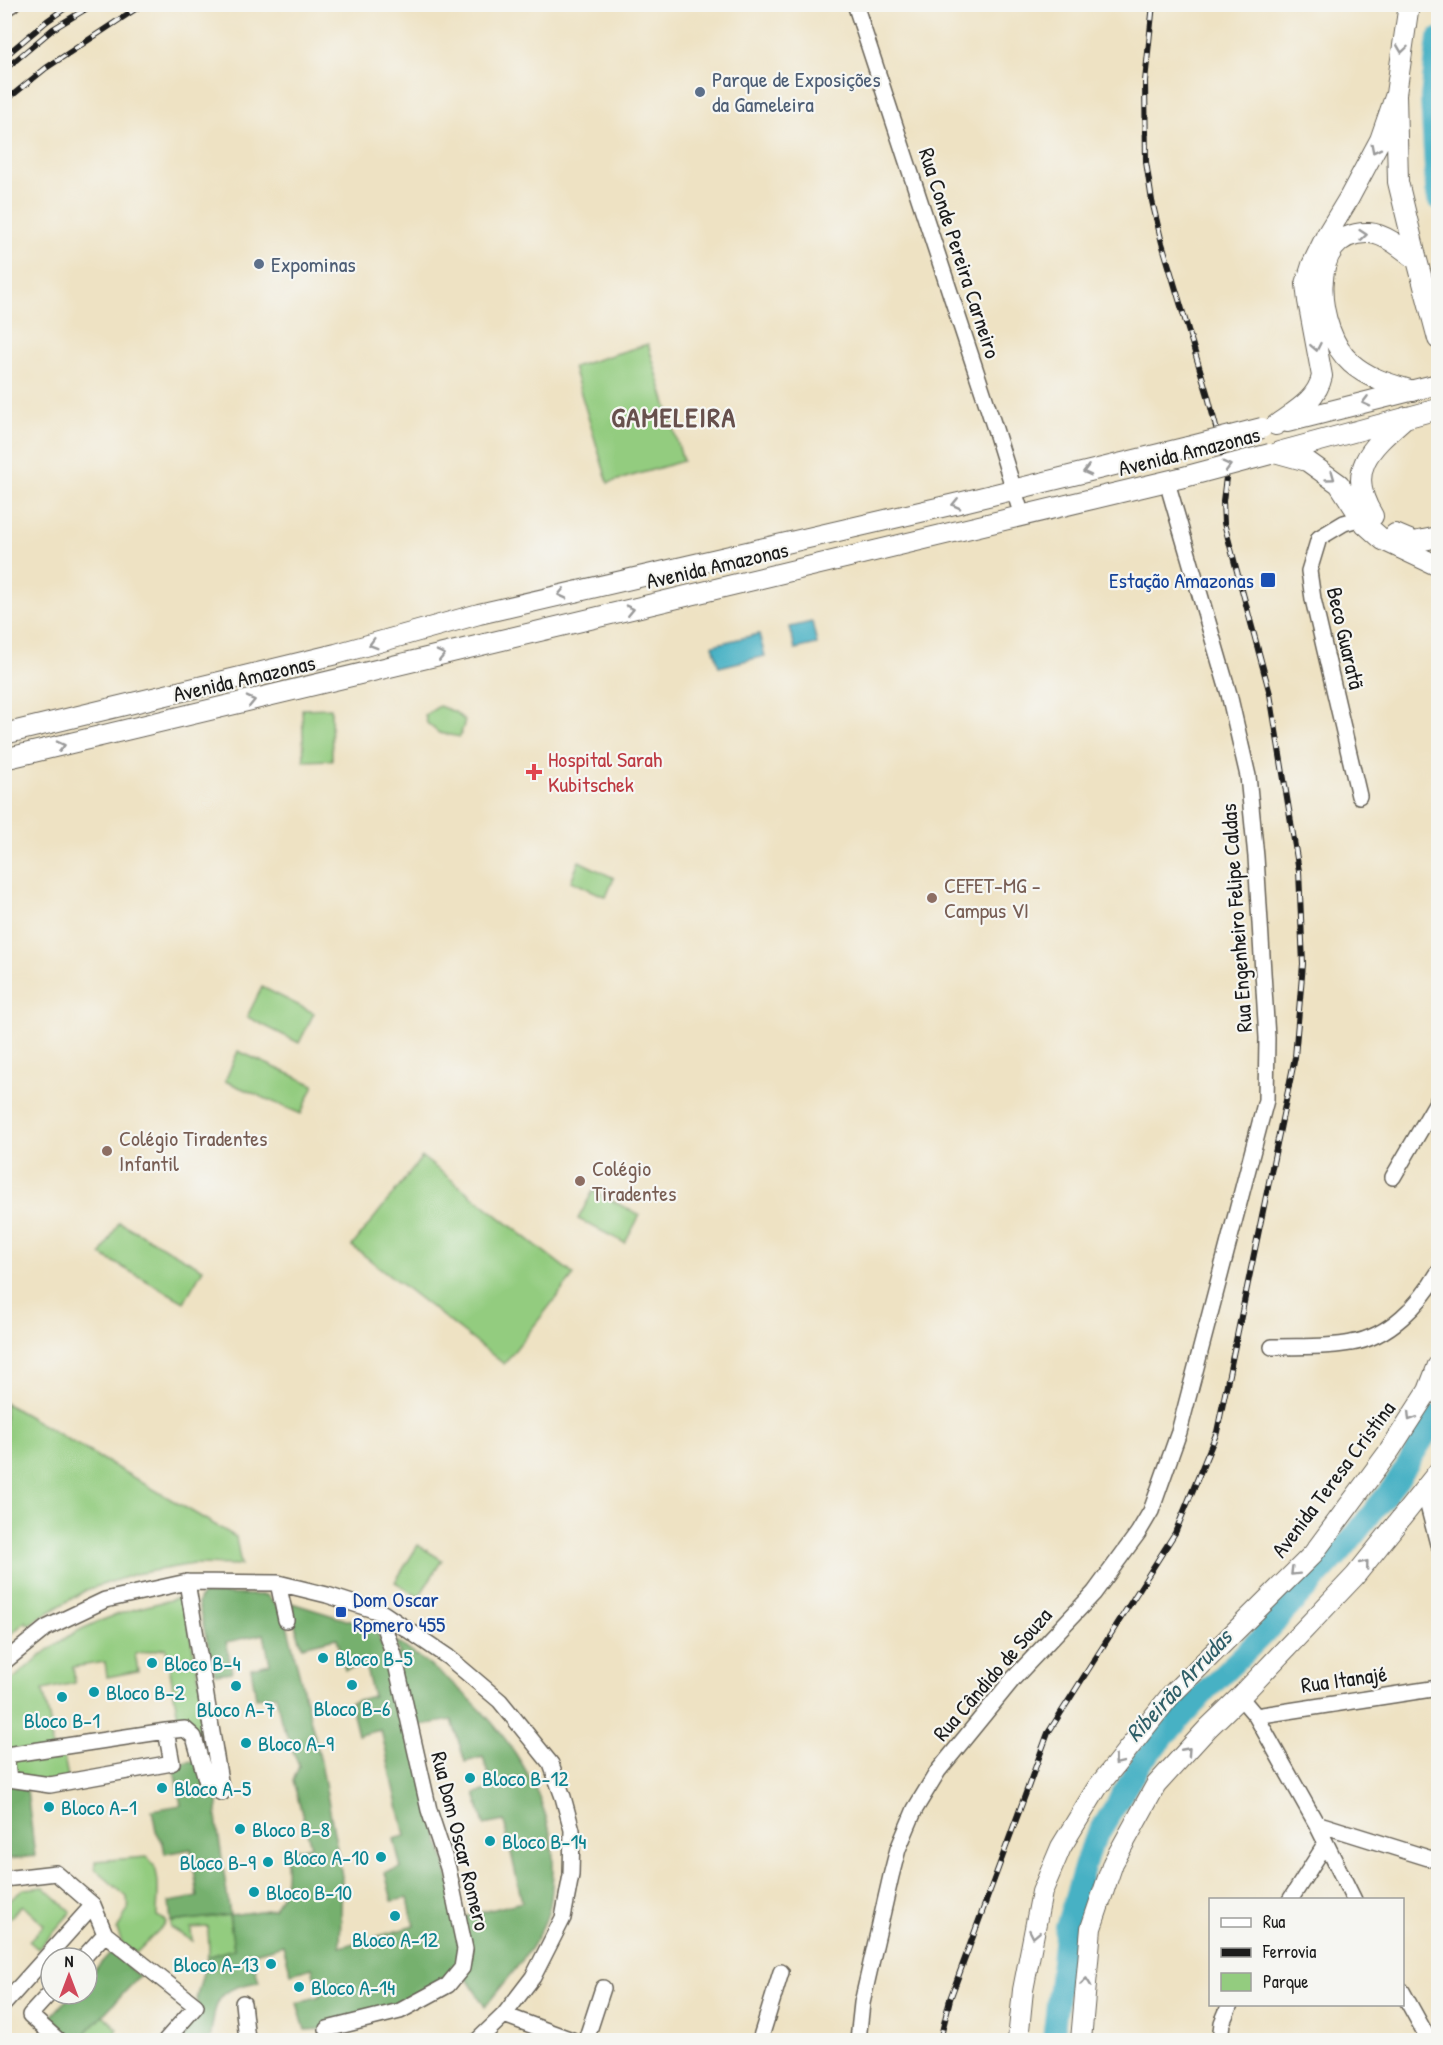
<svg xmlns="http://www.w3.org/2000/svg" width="1443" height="2045" font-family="'Patrick Hand',sans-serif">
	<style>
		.green { fill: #93cc7f; stroke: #58744e; stroke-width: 1.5 }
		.forest { fill: #76b06e; stroke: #496645; stroke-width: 1.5; fill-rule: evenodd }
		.water { fill: #46b1c4; stroke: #316670; stroke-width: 1.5 }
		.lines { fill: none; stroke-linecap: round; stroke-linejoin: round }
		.river { stroke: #46b1c4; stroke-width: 22 }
		.minor-casing { stroke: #666156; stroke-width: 18 }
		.major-casing { stroke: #666156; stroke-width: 22 }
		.minor { stroke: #fff; stroke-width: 15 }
		.major { stroke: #fff; stroke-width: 20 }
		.rail-casing { stroke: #1c1c1c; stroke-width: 6 }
		.rail { stroke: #f6f6f2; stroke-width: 4; stroke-dasharray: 11; stroke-linecap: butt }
		.major-bridge-casing { stroke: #666156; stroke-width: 22; stroke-linecap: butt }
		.major-bridge { stroke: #fff; stroke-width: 20 }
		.oneway { stroke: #999 }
		.service-dot { fill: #5c6f8a; stroke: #f6f6f2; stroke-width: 2 }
		.transit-dot { fill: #1a4fb4; stroke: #f6f6f2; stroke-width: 2 }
		.health-dot { fill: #e0444e; stroke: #f6f6f2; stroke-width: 2 }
		.education-dot { fill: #8d6e63; stroke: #f6f6f2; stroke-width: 2 }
		.culture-dot { fill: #0f9aa8; stroke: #f6f6f2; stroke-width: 2 }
		.labels { text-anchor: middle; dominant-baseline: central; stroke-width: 4.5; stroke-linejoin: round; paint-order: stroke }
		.service-label { font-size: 22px; fill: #4e5e75; stroke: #f6f6f2; text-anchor: start }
		.street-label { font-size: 22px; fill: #1c1c1c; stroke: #f6f6f2 }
		.transit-label { font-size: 22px; fill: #164399; stroke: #f6f6f2; text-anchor: end }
		.health-label { font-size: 22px; fill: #be3a42; stroke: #f6f6f2; text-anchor: start }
		.education-label { font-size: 22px; fill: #785e54; stroke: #f6f6f2; text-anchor: start }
		.culture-label { font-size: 22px; fill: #0d838f; stroke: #f6f6f2; text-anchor: start }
		.water-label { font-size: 24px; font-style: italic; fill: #2f5f68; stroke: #f6f6f2 }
		.district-label { font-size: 28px; font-weight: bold; letter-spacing: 1.5px; fill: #67504d; stroke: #f6f6f2 }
	</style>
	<rect width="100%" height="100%" fill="#f6f6f2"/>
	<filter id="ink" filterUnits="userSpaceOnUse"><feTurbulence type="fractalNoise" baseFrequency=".0167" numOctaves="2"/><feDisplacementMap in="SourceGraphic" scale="12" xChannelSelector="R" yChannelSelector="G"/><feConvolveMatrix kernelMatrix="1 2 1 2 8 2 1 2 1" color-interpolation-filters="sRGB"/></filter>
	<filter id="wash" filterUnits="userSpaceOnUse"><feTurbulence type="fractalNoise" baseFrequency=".008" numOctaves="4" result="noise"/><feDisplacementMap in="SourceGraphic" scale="24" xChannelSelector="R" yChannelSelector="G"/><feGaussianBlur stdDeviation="1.35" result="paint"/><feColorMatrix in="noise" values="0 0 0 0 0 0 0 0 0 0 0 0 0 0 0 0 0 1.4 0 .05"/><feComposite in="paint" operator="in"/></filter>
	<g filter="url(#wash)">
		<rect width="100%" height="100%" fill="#eee2c3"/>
		<path class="green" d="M648,344L683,461L608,483L573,367Z
			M439,706L455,712L465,721L460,737L439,733L427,723L425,715Z
			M331,708L332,760L304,761L302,709Z
			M579,861L614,878L606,897L571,881Z
			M262,987L314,1013L299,1043L247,1017Z
			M238,1051L314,1085L301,1114L225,1081Z
			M422,1157L574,1275L504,1364L352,1246Z
			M593,1191L640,1215L625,1243L578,1219Z
			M119,1222L203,1269L184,1302L101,1255Z
			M5,1403L236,1537L241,1565L193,1564L135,1574L86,1590L28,1625L26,1621L5,1640Z
			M418,1545L442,1560L419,1597L395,1582Z
			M179,1598L183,1604L186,1614L222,1793L194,1737L180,1729L166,1648L135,1654L138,1671L107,1677L105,1662L73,1667L75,1683L43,1690L51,1727L52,1748L62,1747L69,1782L9,1779L4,1747L5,1686C21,1672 37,1658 55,1645C91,1619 136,1608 179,1598Z
			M147,1857C163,1869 157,1898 157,1916L165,1920L166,1923L136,1953L123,1946L117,1930L128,1909L127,1897L95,1869V1861Z
			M44,1887L71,1912L38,1949L29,1941L44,1925L22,1905L7,1921L5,1919V1904L24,1889Z
			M229,1915L235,1949L207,1957L209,1951L208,1927L191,1928L192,1941L171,1928V1922Z
			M103,2015L118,2029L107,2040H79Z"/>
		<path class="forest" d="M204,1594L266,1595L274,1602L286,1620L321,1762L342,1876L340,1947L414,1926L408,1898L392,1901L385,1872L401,1868L394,1839L405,1836L381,1730L358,1735L350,1702L373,1696L365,1665L345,1670L337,1638L302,1646L293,1619L292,1603L372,1628L378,1634L385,1655L400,1654L396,1644L398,1642C415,1655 433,1667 449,1680C504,1727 556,1796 553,1871C552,1888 552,1905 545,1921C532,1953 506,1980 485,2007L461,1969L400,2011L327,2029L305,2030L297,2003L320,1996L312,1968L291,1974L283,1945L251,1954L259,1982C215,1989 216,2000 210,2040H166L198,2006L197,1996L207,1957L234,1949L229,1915L171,1922L169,1902L198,1897L191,1849L165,1854L163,1843L156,1831L152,1810L181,1805L173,1765L197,1760L220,1793L216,1817L230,1915L274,1909C287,1888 288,1876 285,1852L311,1846L293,1781L299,1766L281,1721L276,1695L256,1698L251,1668L270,1664L264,1634L226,1642L232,1672L215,1674L198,1603L200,1597ZM452,1720L465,1762L483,1757L492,1789L475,1793L484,1825L504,1821L522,1902L459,1918L410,1727Z
			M4,1747L9,1779L26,1782L35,1856L9,1859L4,1828Z
			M111,1952L139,1977L79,2040H67L46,2022L72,1994H87V1978Z"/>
		<path class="water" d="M812,622L817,644L795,649L790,627Z
			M759,634L765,656L719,667L713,645Z"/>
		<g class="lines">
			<path class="river" d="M1438,39L1431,98L1436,188L1438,199
				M1053,2040L1066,1927L1090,1848L1142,1761L1208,1689L1268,1630L1341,1552L1398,1480L1438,1415"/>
		</g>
	</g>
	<g filter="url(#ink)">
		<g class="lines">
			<g class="minor-casing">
				<path id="minor" d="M855,4L995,429L1022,516
					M4,9L12,4
					M1359,796L1313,599L1309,571L1319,538L1344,523L1362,518
					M1393,1177L1438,1100
					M1272,1347C1298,1346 1326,1348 1351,1343C1389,1337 1420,1304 1438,1273
					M1424,1490L1438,1544
					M278,1583L286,1620
					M4,1662L46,1628L105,1600L187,1582L278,1583L327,1595L383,1613L448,1657L500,1701L551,1764L563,1797L572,1830L571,1875L563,1918L533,1977L504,2015L478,2040
					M1240,1697L1256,1716L1316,1823L1354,1900
					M1256,1716L1438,1688
					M166,1731L172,1763L50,1785L9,1779L6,1755L166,1731L185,1729L194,1737L208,1786L222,1793L187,1582
					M1316,1823L1438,1861
					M4,1879L56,1873L93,1905L105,1934L83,1958
					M1290,1900L1325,1845
					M105,1934L196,2006L166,2040
					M1402,1991L1429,2040
					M51,1992L30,2015L58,2040
					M243,2003L247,2040
					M4,2004L93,1905
					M504,2015L572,2040
					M327,2029L400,2011L448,1985L462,1968L465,1949L448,1868L429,1810L394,1655L385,1630L383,1613
					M586,2040L603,1988
					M760,2040L781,1972
					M858,2040L862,2003L891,1876L898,1849L915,1809L938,1771L1013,1679L1094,1593L1138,1533L1151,1511L1179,1432L1266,1100L1267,1038L1256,857L1248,776L1229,694L1167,482
					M1220,2040L1222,2023L1230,2004"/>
			</g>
			<g class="major-casing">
				<path id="major" d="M1409,4L1396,94L1398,182L1417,260L1438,339
					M1413,391C1390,384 1369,379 1351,363C1316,333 1304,230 1369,233C1386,234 1404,250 1417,260
					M1287,422L1438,384
					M1276,425C1295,411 1317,400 1322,376L1308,301L1306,284L1312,265L1326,236L1349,198L1380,140L1396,94
					M1279,452L1438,409
					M1278,453L1307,461L1339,484L1365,524L1383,540L1438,566
					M1373,516C1344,469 1372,447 1406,417
					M1395,534L1414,542L1438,537
					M4,734L336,654L479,614L959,503L1188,447
					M4,759L1184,477
					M1018,2040L1023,1990L1042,1892L1061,1847L1097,1788L1171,1695L1313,1554L1390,1450L1428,1391L1438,1365
					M1081,2040L1091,1928L1113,1863L1156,1785L1208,1728L1240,1697L1355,1576L1438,1472"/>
			</g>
			<use href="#minor" class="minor"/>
			<use href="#major" class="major"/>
			<g class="rail-casing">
				<path id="rail" d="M4,57L47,21L71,4
					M4,70L53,29L94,4
					M4,102L46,68L143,4
					M940,2040L950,1999L1048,1733L1175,1533L1217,1432L1295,1057L1303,964L1299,871L1270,694L1224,523L1223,501L1227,470L1208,396L1162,243L1152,201L1146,162L1145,81L1153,4"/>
			</g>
			<use href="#rail" class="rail"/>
			<g class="major-bridge-casing">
				<path id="major-bridge" d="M1188,447L1262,428
					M1184,477L1270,454"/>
			</g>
			<use href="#major-bridge" class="major-bridge"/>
		</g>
		<defs><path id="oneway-chevron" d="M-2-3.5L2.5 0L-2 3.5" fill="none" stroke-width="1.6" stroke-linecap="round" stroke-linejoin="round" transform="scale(1.5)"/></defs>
		<g class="oneway">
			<use href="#oneway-chevron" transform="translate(1402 49) rotate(98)"/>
			<use href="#oneway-chevron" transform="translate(1375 149) rotate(117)"/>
			<use href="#oneway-chevron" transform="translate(1363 235) rotate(-5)"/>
			<use href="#oneway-chevron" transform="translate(1316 347) rotate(79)"/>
			<use href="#oneway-chevron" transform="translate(1366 402) rotate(166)"/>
			<use href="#oneway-chevron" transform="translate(1227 466) rotate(-15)"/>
			<use href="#oneway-chevron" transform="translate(1087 471) rotate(166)"/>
			<use href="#oneway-chevron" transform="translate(1331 477) rotate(36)"/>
			<use href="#oneway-chevron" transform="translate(956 504) rotate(167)"/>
			<use href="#oneway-chevron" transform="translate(562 594) rotate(167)"/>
			<use href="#oneway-chevron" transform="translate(630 610) rotate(-13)"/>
			<use href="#oneway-chevron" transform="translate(373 644) rotate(164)"/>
			<use href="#oneway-chevron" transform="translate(441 655) rotate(-13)"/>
			<use href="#oneway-chevron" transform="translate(251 701) rotate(-13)"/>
			<use href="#oneway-chevron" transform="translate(61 746) rotate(-13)"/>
			<use href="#oneway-chevron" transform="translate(1411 1417) rotate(122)"/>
			<use href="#oneway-chevron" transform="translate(1365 1564) rotate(-51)"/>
			<use href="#oneway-chevron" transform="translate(1294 1572) rotate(135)"/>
			<use href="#oneway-chevron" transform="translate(1187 1751) rotate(-48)"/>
			<use href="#oneway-chevron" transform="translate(1118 1761) rotate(128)"/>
			<use href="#oneway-chevron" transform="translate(1034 1934) rotate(101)"/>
			<use href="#oneway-chevron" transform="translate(1086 1982) rotate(-84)"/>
		</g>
	</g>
	<g class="service-dot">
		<circle cx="700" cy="92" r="6"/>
		<circle cx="259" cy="264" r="6"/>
	</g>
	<g class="transit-dot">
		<rect x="1260" y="572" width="16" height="16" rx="3"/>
		<rect x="335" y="1606" width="12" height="12" rx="3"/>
	</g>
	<path class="health-dot" d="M531 763h6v6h6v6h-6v6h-6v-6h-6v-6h6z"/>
	<g class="education-dot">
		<circle cx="932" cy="898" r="6"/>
		<circle cx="107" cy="1151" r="6"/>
		<circle cx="580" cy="1181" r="6"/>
	</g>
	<g class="culture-dot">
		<circle cx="323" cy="1658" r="6"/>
		<circle cx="152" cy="1663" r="6"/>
		<circle cx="352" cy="1685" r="6"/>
		<circle cx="236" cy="1686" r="6"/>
		<circle cx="94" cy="1692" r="6"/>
		<circle cx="62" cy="1697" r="6"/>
		<circle cx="246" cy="1743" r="6"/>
		<circle cx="470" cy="1778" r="6"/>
		<circle cx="162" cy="1788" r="6"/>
		<circle cx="49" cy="1807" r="6"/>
		<circle cx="240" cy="1829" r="6"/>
		<circle cx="490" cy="1841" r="6"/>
		<circle cx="381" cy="1857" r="6"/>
		<circle cx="268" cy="1862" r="6"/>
		<circle cx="254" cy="1892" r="6"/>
		<circle cx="395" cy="1916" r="6"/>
		<circle cx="271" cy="1964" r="6"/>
		<circle cx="299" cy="1987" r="6"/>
	</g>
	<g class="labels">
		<g class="service-label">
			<text x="712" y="79">Parque de Exposições<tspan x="712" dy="25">da Gameleira</tspan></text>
			<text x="271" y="264">Expominas</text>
		</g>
		<g class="street-label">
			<text transform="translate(960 253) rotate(72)">Rua Conde Pereira Carneiro</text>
			<text transform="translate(1189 451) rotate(-14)">Avenida Amazonas</text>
			<text transform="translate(717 565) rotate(-13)">Avenida Amazonas</text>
			<text transform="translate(1346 638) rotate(77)">Beco Guaratã</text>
			<text transform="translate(244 678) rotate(-13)">Avenida Amazonas</text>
			<text transform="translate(1236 918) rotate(-94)">Rua Engenheiro Felipe Caldas</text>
			<text transform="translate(1333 1479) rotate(-53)">Avenida Teresa Cristina</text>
			<text transform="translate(992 1674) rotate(-49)">Rua Cândido de Souza</text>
			<text transform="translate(1344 1679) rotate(-8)">Rua Itanajé</text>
			<text transform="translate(461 1841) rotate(76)">Rua Dom Oscar Romero</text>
		</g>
		<g class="transit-label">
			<text x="1254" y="580">Estação Amazonas</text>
			<text x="353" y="1599" text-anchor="start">Dom Oscar<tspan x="353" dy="25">Rpmero 455</tspan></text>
		</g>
		<g class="health-label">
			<text x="548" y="759">Hospital Sarah<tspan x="548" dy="25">Kubitschek</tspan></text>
		</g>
		<g class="education-label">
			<text x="944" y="885">CEFET-MG -<tspan x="944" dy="25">Campus VI</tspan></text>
			<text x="119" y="1138">Colégio Tiradentes<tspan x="119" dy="25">Infantil</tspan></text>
			<text x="592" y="1168">Colégio<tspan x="592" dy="25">Tiradentes</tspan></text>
		</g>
		<g class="culture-label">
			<text x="335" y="1658">Bloco B-5</text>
			<text x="164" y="1663">Bloco B-4</text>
			<text x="106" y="1692">Bloco B-2</text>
			<text x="352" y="1708" text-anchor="middle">Bloco B-6</text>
			<text x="236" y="1709" text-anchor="middle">Bloco A-7</text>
			<text x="62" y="1720" text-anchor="middle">Bloco B-1</text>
			<text x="258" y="1743">Bloco A-9</text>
			<text x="482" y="1778">Bloco B-12</text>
			<text x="174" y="1788">Bloco A-5</text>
			<text x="61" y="1807">Bloco A-1</text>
			<text x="252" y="1829">Bloco B-8</text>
			<text x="502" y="1841">Bloco B-14</text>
			<text x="369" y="1857" text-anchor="end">Bloco A-10</text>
			<text x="256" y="1862" text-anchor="end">Bloco B-9</text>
			<text x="266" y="1892">Bloco B-10</text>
			<text x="395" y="1939" text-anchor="middle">Bloco A-12</text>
			<text x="259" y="1964" text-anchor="end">Bloco A-13</text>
			<text x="311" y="1987">Bloco A-14</text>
		</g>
		<g class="water-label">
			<text transform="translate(1178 1685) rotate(-47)">Ribeirão Arrudas</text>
		</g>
		<g class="district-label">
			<text x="674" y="417">GAMELEIRA</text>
		</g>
	</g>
	<rect width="1443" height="2045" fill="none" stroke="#f6f6f2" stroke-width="24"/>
	<rect x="1209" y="1898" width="195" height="108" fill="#f6f6f2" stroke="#9f9f9c" stroke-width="1.5"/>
	<rect x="1221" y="1918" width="30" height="9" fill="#ffffff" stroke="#9f9f9c" stroke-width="1.5"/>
	<text x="1263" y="1928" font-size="18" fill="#1c1c1c">Rua</text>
	<rect x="1221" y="1948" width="30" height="9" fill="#1c1c1c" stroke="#9f9f9c" stroke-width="1.5"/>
	<text x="1263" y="1958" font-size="18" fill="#1c1c1c">Ferrovia</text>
	<rect x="1221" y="1973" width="30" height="18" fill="#93cc7f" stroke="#9f9f9c" stroke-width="1.5"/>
	<text x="1263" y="1988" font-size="18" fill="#1c1c1c">Parque</text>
	<g transform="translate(69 1976)"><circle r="28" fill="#f6f6f2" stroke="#9f9f9c" stroke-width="1.5"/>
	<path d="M0-4.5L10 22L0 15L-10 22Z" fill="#d1495b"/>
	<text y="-9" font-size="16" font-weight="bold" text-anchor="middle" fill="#1c1c1c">N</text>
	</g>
</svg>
